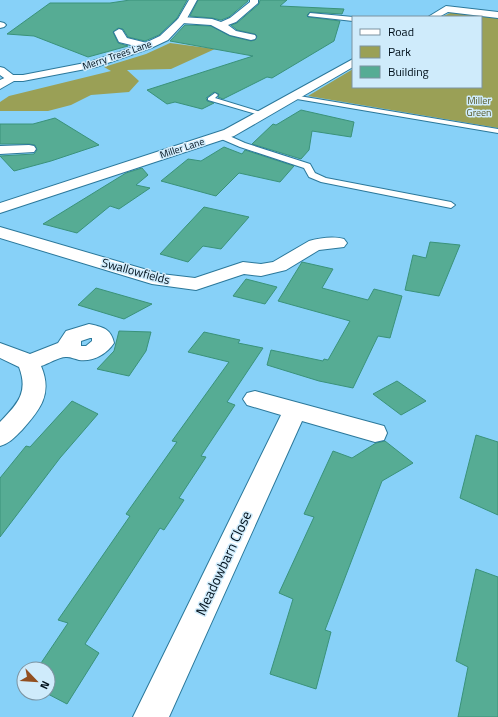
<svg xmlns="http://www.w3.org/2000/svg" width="498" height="717" font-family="'Titillium Web',sans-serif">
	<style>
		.green { fill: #9aa056 }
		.building { fill: #56ac94; stroke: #3a927a }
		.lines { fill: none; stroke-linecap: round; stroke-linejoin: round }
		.service-casing { stroke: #2b789b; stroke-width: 2 }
		.minor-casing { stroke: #2b789b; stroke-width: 2 }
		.tertiary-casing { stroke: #2b789b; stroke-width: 2 }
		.service { fill: #fff; fill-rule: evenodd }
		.minor { fill: #fff; fill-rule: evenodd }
		.tertiary { fill: #fff; fill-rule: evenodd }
		.labels { text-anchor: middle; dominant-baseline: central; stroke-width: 3; stroke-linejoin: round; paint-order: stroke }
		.far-street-label { font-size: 10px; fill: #00101b; stroke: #cfebfb }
		.far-park-label { font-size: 10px; fill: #585b2a; stroke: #cfebfb }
		.street-label { font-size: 12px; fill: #00101b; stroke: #cfebfb }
		.near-street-label { font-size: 14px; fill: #00101b; stroke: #cfebfb }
	</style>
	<rect width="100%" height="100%" fill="#87d1f8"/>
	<path class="green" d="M455,11L498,16V128L308,96L353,69V87H481V17H441Z
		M170,43L215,49L171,69L127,70L139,81L129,92L91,95L71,105L48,111H0V102L9,96L111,71L104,67L146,54Z"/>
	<path class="building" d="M130,0H187L177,18L159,35L145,41L128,37L123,29L118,28L113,32L118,43L128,46L88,57L34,36L7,34L50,3H110Z
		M198,0H248V1L229,17L221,20L212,18L190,16Z
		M260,0H287L280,6L344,9L342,14L310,12L307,15L308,17L340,21L334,41L272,78L267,77L223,99L218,97L219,94L214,92L206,98L207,101L214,103L202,109L175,102L167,104L147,90L253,56L170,41L185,25L211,26L230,36L251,41L255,40L257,36L255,34L237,30L231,25L237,23L259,4Z
		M301,110L354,122L351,137L312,131L309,150L301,159L252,144L273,124L276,125Z
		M55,118L99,145L51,161L14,171L0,156L34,154L37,150L35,145L29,144H0V124H33Z
		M224,147L242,154L245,150L294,166L280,182L239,173L216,196L161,181L188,159L201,161Z
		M142,168L148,175L136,185L150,188L119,209L110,206L77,233L43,224L126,173Z
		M204,207L249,217L221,249L203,246L188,262L160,254Z
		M430,242L460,245L439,296L405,290L413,255L426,258Z
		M302,262L333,269L322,288L368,300L374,289L402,296L390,338L378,336L353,388L319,381L267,365L271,350L323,361L324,359L328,360L350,321L278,301Z
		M246,279L277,287L265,304L233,296Z
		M96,288L152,304L124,319L78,305Z
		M119,331L151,332L146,351L129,376L97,369L114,351Z
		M204,332L240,340L238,343L263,348L227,402L235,405L201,456L206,457L179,498L184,500L164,530L160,528L85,644L99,653L67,704L46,693H48V669H37L68,623L58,620L130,516L126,514L177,442L172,441L229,362L188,352Z
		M397,381L426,401L401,415L373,394Z
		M72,401L98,414L60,458L0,537V478L26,446L30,447Z
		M476,435L498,442V515L460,498Z
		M385,441L413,463L382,481L325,630L331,632L316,689L270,674L293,599L279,593L314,517L304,514L333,451L352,458L376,443Z
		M476,569L498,577V717H458L468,667L456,661Z"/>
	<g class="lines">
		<g class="service-casing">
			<path id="service" d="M310,13L353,17V21L308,16Z
				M215,93L218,95L215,98L267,114L263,116L208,100V98Z
				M293,95L498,129V133L291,98V96Z
				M219,134H225L245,143L310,164L315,173L326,178L451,202L455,205L451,208L321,182L309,177L304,168L240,147L219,138Z"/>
		</g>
		<g class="minor-casing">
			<path id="minor" d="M250,0H258V3L236,22L228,25L236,31L255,35L256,37L255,39L251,40L230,35L211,25L182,23L177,20L182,17L212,19L221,22L230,18L250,2Z
				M446,6L498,12V18L448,12L439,17H428Z
				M0,22L4,23L6,25L4,27L0,28Z
				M119,29L122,30L127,38L151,44L152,46L147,49L119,42L114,32Z
				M353,59V67L234,136L0,213V203L224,130Z
				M0,67L4,68L17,78L15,80H7L0,75Z
				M29,145L34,146L36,149L34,152L0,154V146Z
				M0,227L161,274L195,278L243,262L261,264L273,262L309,241C320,238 333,236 344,239L347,243L344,247L319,250L286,270L261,276L244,274L196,290L152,284L0,238Z
				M89,324C102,327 111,328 114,343C107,354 93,362 79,360C75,359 71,357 67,357C60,356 48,364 41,366C53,394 40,410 22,430C15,437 10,443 0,446V422C17,404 29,393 19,367L0,358V343L30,354L58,343L66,331ZM90,338H92V341L86,346H81V341Z
				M255,391L384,426L387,433L384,440L375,442L302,421L169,717H133L281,415L247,405L243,399L247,393Z"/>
		</g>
		<g class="tertiary-casing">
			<path id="tertiary" d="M189,0H197L185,22L168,40L151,48L96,67L23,81H14L0,89V80L11,75H23L90,62L143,44L160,36L178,19Z"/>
		</g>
		<use href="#service" class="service"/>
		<use href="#minor" class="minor"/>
		<use href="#tertiary" class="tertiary"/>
	</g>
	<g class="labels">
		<g class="far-street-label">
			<text transform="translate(117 55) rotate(-19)">Merry Trees Lane</text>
			<text transform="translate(182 148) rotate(-18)">Miller Lane</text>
		</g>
		<g class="far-park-label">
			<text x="479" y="100">Miller<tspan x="479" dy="12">Green</tspan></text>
		</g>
		<g class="street-label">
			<text transform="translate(136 271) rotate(15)">Swallowfields</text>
		</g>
		<g class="near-street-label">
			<text transform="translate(223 563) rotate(-65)">Meadowbarn Close</text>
		</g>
	</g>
	<rect x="352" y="16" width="130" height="72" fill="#cfebfb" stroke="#7c93a1"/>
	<rect x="360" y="29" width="20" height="6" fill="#ffffff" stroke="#7c93a1"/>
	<text x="388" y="36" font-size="12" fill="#00101b">Road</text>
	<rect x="360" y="46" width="20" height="12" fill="#9aa056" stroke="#7c93a1"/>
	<text x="388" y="56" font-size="12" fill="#00101b">Park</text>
	<rect x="360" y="66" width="20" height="12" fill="#56ac94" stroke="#7c93a1"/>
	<text x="388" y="76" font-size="12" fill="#00101b">Building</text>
	<g transform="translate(36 681) rotate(115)"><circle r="19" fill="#cfebfb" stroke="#7c93a1"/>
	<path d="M0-3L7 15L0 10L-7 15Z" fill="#924f20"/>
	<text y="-6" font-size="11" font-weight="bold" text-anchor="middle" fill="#00101b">N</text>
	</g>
</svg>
